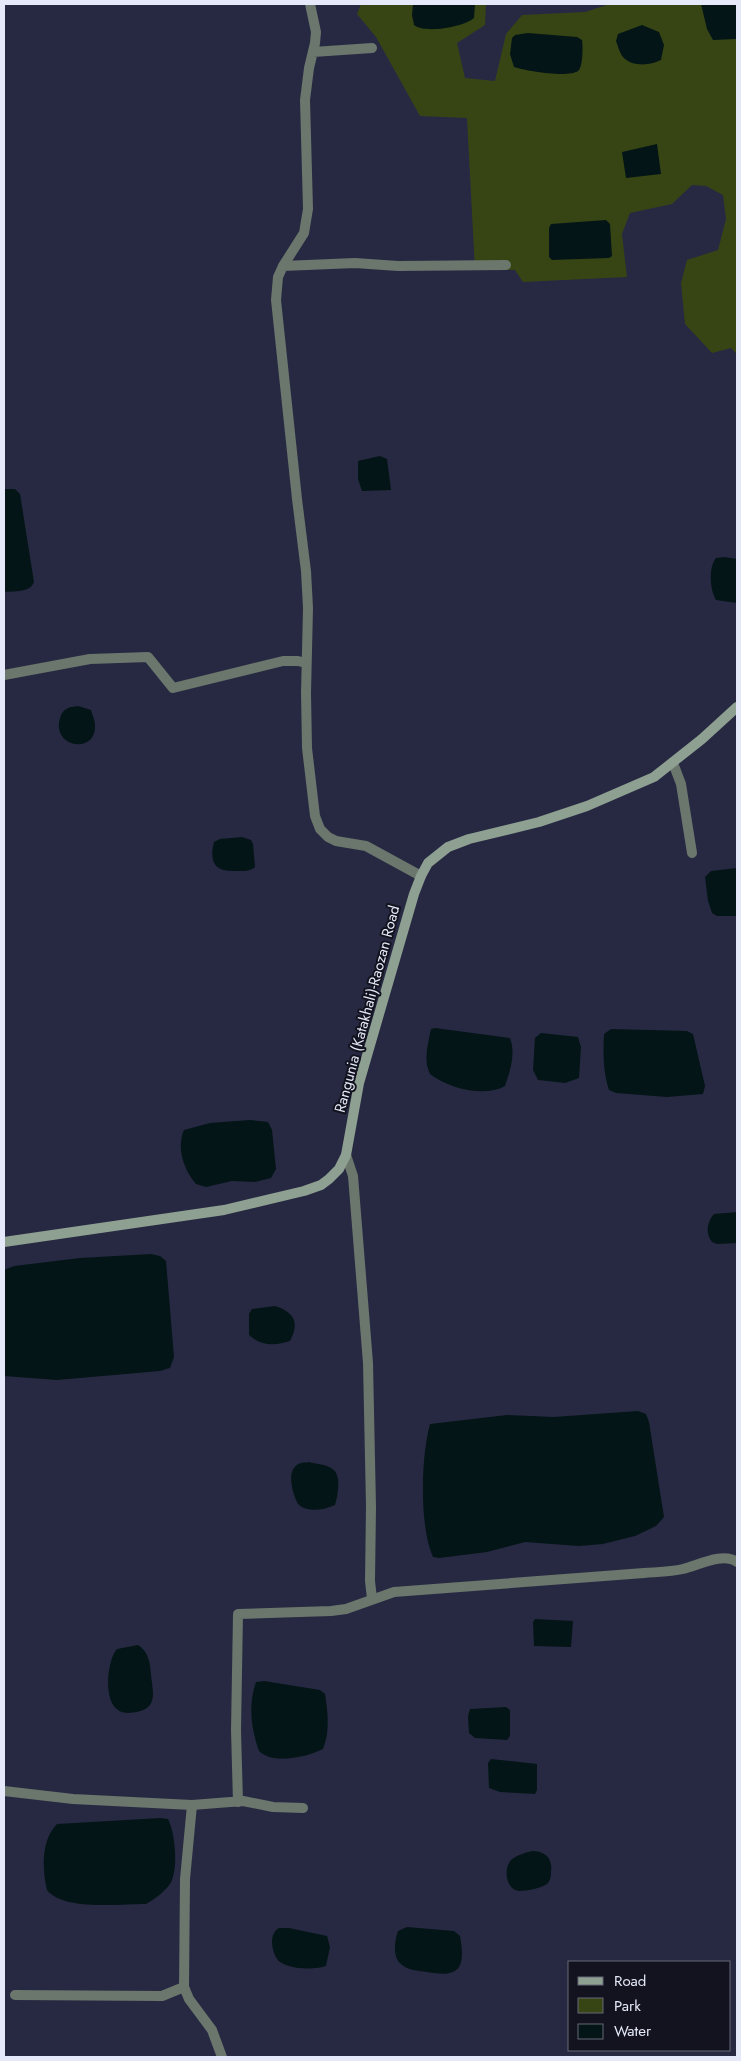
<svg xmlns="http://www.w3.org/2000/svg" width="741" height="2061" font-family="Jost,sans-serif">
	<style>
		.green { fill: #374515 }
		.water { fill: #031516 }
		.lines { fill: none; stroke-linecap: round; stroke-linejoin: round }
		.street { stroke: #6b766c; stroke-width: 10 }
		.secondary { stroke: #8ea091; stroke-width: 10 }
		.labels { text-anchor: middle; dominant-baseline: central; stroke-width: 4; stroke-linejoin: round; paint-order: stroke }
		.street-label { font-size: 15px; fill: #e6e9f9; stroke: #12131e }
	</style>
	<rect width="100%" height="100%" fill="#272942"/>
	<path class="green" d="M361,4H486L485,25L457,43L465,78L495,81L506,34L522,15L585,12L610,4H737V354L731,348L712,353L685,324L681,283L687,260L718,250L726,219L723,195L706,186L692,185L672,204L630,213L622,234L627,277L523,282L515,270H475L467,118L420,116L376,37L357,14Z"/>
	<path class="water" d="M413,4H475L474,18C464,27 425,34 414,25L412,15Z
		M701,4H737V39L713,40L707,29Z
		M642,25L659,32L664,45L661,60C651,65 635,67 625,59C620,55 618,46 616,41L618,34Z
		M528,33L577,37L582,40C583,46 583,68 578,71C568,78 526,71 514,67L510,54L512,38L515,35Z
		M657,144L661,174L626,178L622,152Z
		M606,220L610,224L612,256L609,258L552,260L549,257V228L551,224Z
		M380,456L387,459L391,490L362,491L358,479V461Z
		M4,489H15L20,494L34,582C30,593 14,591 4,592Z
		M724,557L737,559V603L716,600C710,590 708,568 716,558Z
		M78,706L91,710C92,714 95,720 95,725C97,755 51,748 60,718C63,708 69,707 78,706Z
		M242,837L251,840L253,844L255,867C249,872 242,871 235,871C214,872 209,861 214,842L220,839Z
		M737,868V916H717L712,913L708,901L705,877L711,871Z
		M435,1028L510,1038C516,1053 510,1072 505,1086C484,1098 448,1088 430,1074C423,1060 428,1044 431,1029Z
		M611,1029L687,1031L693,1034L705,1086L703,1094L667,1097L616,1093L609,1090C603,1071 603,1053 604,1034Z
		M541,1033L578,1037L581,1047L579,1078L565,1083L538,1080L533,1070L535,1038Z
		M250,1120L268,1122L272,1130L276,1169L271,1178L255,1182L232,1181L206,1187L196,1184C184,1170 176,1148 184,1130L210,1123Z
		M737,1212V1243L717,1244L712,1242C705,1233 707,1222 714,1214Z
		M151,1254L160,1256L166,1261L174,1357L170,1368L160,1371L57,1380L4,1376V1270L14,1266L80,1258Z
		M275,1306C294,1312 300,1322 290,1341C275,1346 261,1346 249,1335V1314L252,1309Z
		M638,1411L646,1414L649,1422L664,1517L656,1526L635,1536L603,1544L579,1546L525,1542L487,1552L439,1558L433,1557C419,1525 421,1457 430,1424L507,1415L554,1417Z
		M309,1462C316,1464 324,1464 329,1467C343,1472 338,1494 335,1505C324,1510 307,1513 298,1504C293,1495 286,1472 297,1465C300,1462 305,1463 309,1462Z
		M535,1619L573,1621L571,1647L534,1646L533,1622Z
		M138,1645C149,1652 150,1663 151,1675C153,1692 158,1708 137,1712C131,1713 123,1714 118,1710C103,1701 107,1660 117,1649Z
		M264,1681L320,1690L325,1694C328,1714 330,1731 323,1749C307,1757 273,1765 259,1751C251,1729 248,1704 256,1682Z
		M506,1707L510,1710V1736L507,1740L475,1738L469,1733L468,1716L470,1709Z
		M491,1759L537,1764V1790L535,1794L500,1792L489,1788L488,1763Z
		M161,1818L168,1819C175,1832 179,1870 170,1884C164,1892 155,1899 146,1904C121,1904 63,1911 47,1890C42,1869 41,1840 57,1824Z
		M532,1851C545,1851 553,1858 551,1872C551,1876 551,1879 548,1883C544,1888 526,1891 519,1891C506,1890 503,1869 511,1860C517,1855 524,1853 532,1851Z
		M407,1927L454,1931L460,1936C466,1969 459,1978 427,1972C419,1971 407,1970 401,1964C392,1957 395,1939 398,1931Z
		M279,1928H289L327,1936L330,1947L326,1966C315,1970 285,1970 277,1959C271,1950 269,1933 279,1928Z"/>
	<g class="lines">
		<path class="street" d="M310,4L316,32L315,43L309,68L305,100L308,209L304,233L283,266L278,277L276,300L297,499L306,571L308,608L306,693L307,748L315,816L320,829L328,837L336,841L366,846L421,876
			M313,52L372,48
			M283,266L355,263L398,266L506,265
			M4,675L90,659L148,657L173,688L283,661H298L306,663
			M673,763L681,784L692,853
			M346,1155L353,1176L368,1363L371,1507L370,1581L372,1599
			M4,1791L73,1799L192,1805L243,1801L273,1807L303,1808
			M238,1802L236,1730L238,1614L331,1611L346,1609L394,1592L644,1573C657,1572 671,1572 683,1569C699,1565 723,1552 737,1562
			M192,1805L185,1879L184,1987L189,1999L212,2030L222,2057
			M15,1995L162,1996L184,1987"/>
		<path class="secondary" d="M4,1242L224,1210L304,1191L321,1185L329,1179L339,1169L346,1155L359,1083L414,894L421,876L428,863L448,847L469,839L539,822L587,806L654,777L702,739L737,707"/>
	</g>
	<g class="labels">
		<g class="street-label">
			<text transform="translate(367 1009) rotate(-75)">Rangunia (Katakhali)-Raozan Road</text>
		</g>
	</g>
	<rect width="741" height="2061" fill="none" stroke="#e6e9f9" stroke-width="10"/>
	<rect x="568" y="1961" width="162" height="90" fill="#12131e" stroke="#676976"/>
	<rect x="578" y="1977" width="25" height="8" fill="#8ea091" stroke="#676976"/>
	<text x="614" y="1986" font-size="15" fill="#e6e9f9">Road</text>
	<rect x="578" y="1998" width="25" height="15" fill="#374515" stroke="#676976"/>
	<text x="614" y="2011" font-size="15" fill="#e6e9f9">Park</text>
	<rect x="578" y="2024" width="25" height="15" fill="#031516" stroke="#676976"/>
	<text x="614" y="2036" font-size="15" fill="#e6e9f9">Water</text>
</svg>
